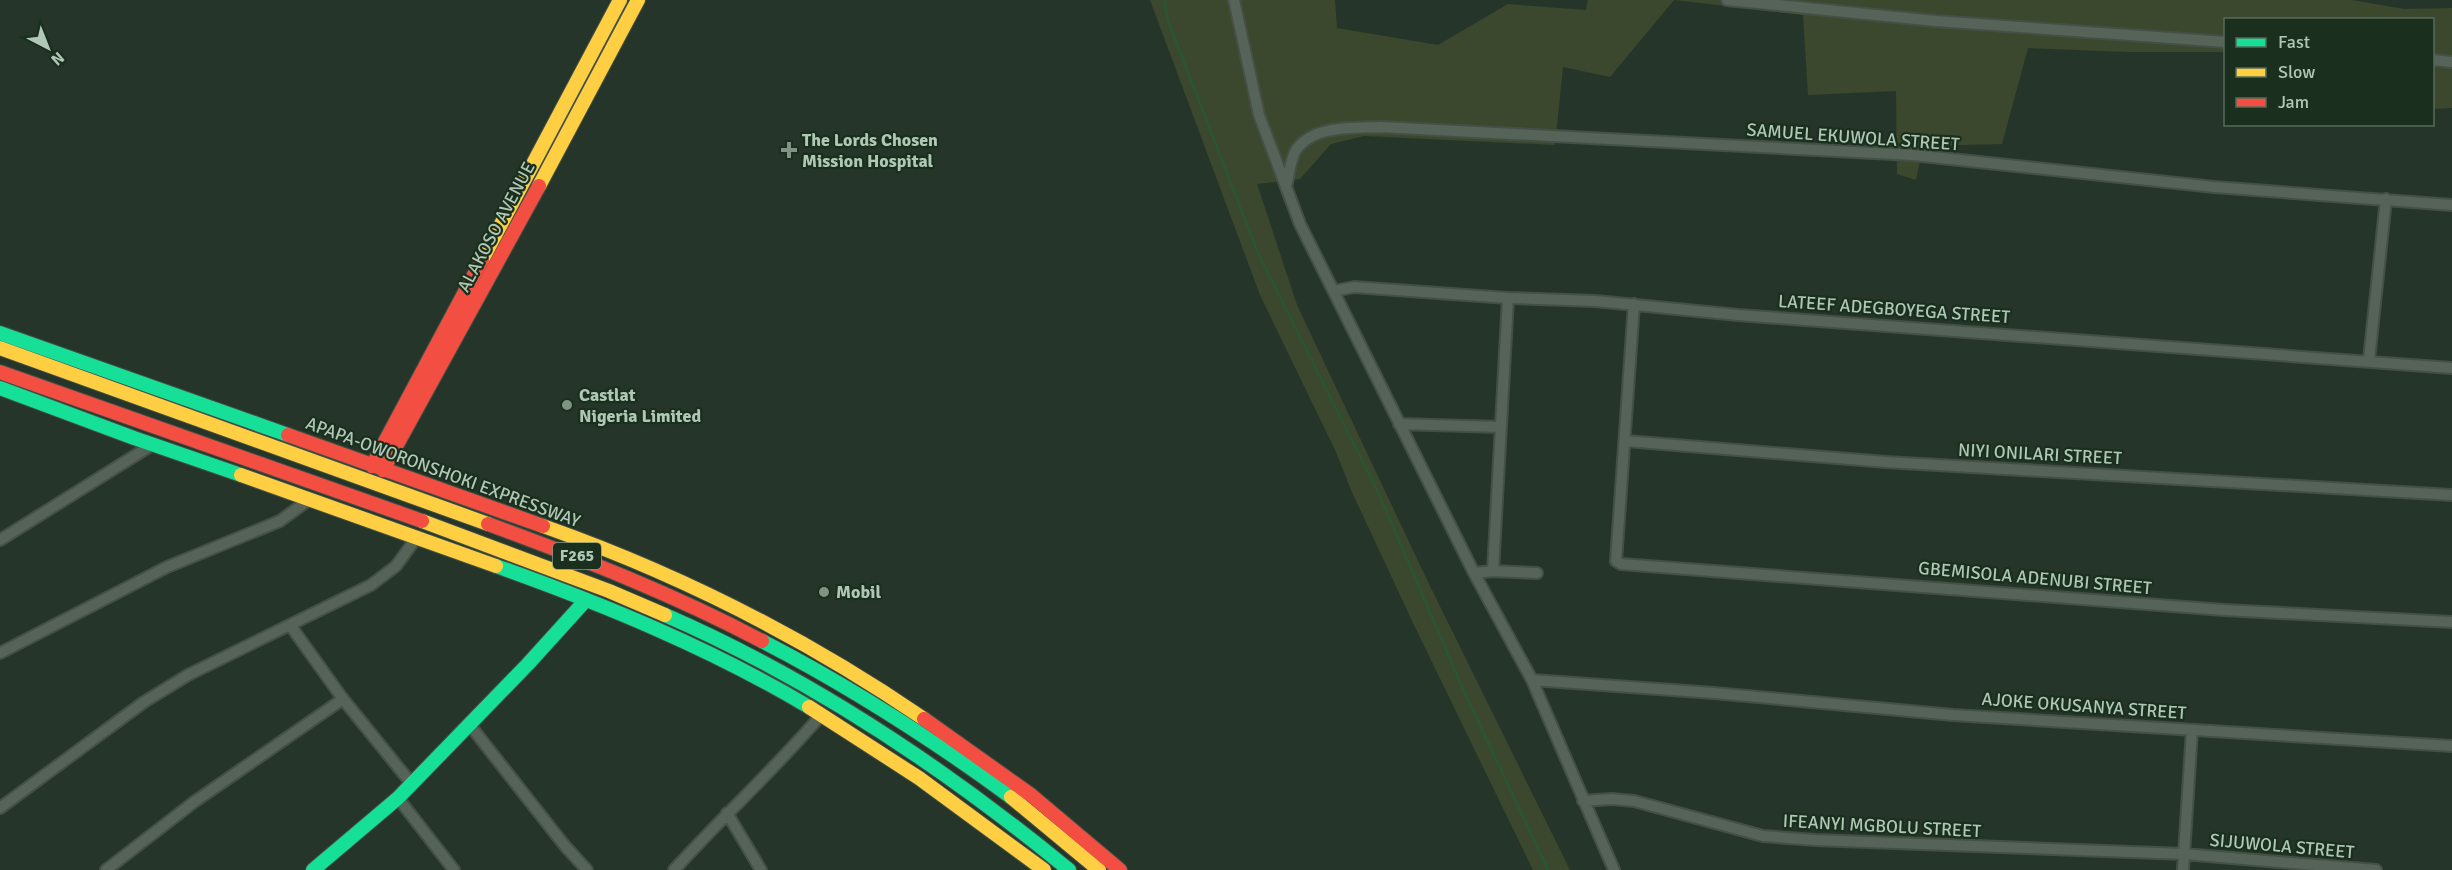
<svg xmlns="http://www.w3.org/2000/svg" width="2452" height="870" font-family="Signika,sans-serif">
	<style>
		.green { fill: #3b482d }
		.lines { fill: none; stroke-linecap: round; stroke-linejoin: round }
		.stream { stroke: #2b5432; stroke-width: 3 }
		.street-casing { stroke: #445046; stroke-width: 14 }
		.fast-casing { stroke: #445046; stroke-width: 16 }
		.slow-casing { stroke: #445046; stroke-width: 16 }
		.jam-casing { stroke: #445046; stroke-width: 16 }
		.street { stroke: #566358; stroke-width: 10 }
		.fast { stroke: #16e098; stroke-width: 14 }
		.slow { stroke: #ffcf43; stroke-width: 14 }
		.jam { stroke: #f24e42; stroke-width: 14 }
		.poi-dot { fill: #7f9483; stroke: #1a2f1e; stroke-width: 2 }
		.labels { text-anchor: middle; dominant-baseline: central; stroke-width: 4.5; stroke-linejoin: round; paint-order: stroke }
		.shield { fill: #1a2f1e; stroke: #829987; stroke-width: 1.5 }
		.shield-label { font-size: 16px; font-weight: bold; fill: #afc7b4 }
		.street-label { font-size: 18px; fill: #afc7b4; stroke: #1a2f1e }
		.poi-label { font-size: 18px; font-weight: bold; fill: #afc7b4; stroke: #1a2f1e; text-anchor: start }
	</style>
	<rect width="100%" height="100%" fill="#263529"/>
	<path class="green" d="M1150,0H1335L1337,28L1438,45L1508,4L1586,10L1588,0H1674L1610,77L1563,67L1555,145L1364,136L1331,144L1300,179L1257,184L1297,305L1428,582L1570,870H1533L1414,625L1351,490L1336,452L1260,295Z
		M1674,0H2352L2404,9L2452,8V108L2433,109L2432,20H2226L2225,52H2128L2028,48L2002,144L1923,146L1916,180L1897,174L1896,91L1808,95L1803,15Z"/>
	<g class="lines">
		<path class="stream" d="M1164,0L1168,21L1258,253L1379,494L1462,687L1548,870"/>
		<g class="street-casing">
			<path id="street" d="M1234,0L1259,115L1300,224L1474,573L1532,680L1614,870
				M1727,0L1936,21L2226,42
				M2432,60L2452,62
				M1286,187C1289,176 1290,160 1296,150C1313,125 1354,128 1381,127L1913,155L2214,187L2452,205
				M1334,291L1354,287L1508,298L1595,301L1738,315L2452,368
				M1634,304L1616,561L1621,564L2224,610L2452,622
				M2369,360L2386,199
				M1399,424L1501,427
				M1626,441L1886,462L2452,495
				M0,540L152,445
				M1493,571L1537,573
				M1474,573L1493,571L1508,298
				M290,625L343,699L411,783
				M0,653L167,567L280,521L310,499
				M1532,680L1714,693L1953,715L2452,746
				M469,724L565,846L587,870
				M398,798L454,870
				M1583,801L1612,799L1634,801L1763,836L1815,840L2184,854L2376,870
				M0,808L144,702L188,675L371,585L396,566L417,537
				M727,813L761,870
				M106,870L194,802L343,699
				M674,870C722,817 776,768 822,714
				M2183,870L2192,730"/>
		</g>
		<g class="fast-casing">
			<path id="fast" d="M0,333L288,435
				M0,388L134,438L241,475
				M496,566C605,605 710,648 809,707
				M665,615C812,679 945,768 1069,870
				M762,641C849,686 932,739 1011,797
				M313,870L398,798L528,664L586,600"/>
		</g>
		<g class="slow-casing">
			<path id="slow" d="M539,186L638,0
				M482,260L620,0
				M0,348L488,524
				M241,475L496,566
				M422,521L609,591L665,615
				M543,526C676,573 807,639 924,719
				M809,707L919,778L1044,870
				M1011,797L1099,870"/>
		</g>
		<g class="jam-casing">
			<path id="jam" d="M0,372L422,521
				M288,435L543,526
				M372,466L482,260
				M383,470L539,186
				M488,524C581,558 675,595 762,641
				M924,719L1031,795L1120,870"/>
		</g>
		<use href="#street" class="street"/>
		<use href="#fast" class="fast"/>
		<use href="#slow" class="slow"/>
		<use href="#jam" class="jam"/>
	</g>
	<g class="poi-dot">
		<path d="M786 141h6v6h6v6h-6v6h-6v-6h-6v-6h6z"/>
		<circle cx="567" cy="405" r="6"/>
		<circle cx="824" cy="592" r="6"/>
	</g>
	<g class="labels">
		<rect class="shield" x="553" y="543" width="48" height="26" rx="4.5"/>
		<g class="shield-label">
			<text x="577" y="556">F265</text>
		</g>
		<g class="street-label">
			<text transform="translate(1853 137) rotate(4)">SAMUEL EKUWOLA STREET</text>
			<text transform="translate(496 227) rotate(-62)">ALAKOSO AVENUE</text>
			<text transform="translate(1894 309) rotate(4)">LATEEF ADEGBOYEGA STREET</text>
			<text transform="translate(2040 454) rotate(3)">NIYI ONILARI STREET</text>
			<text transform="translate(443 472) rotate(20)">APAPA-OWORONSHOKI EXPRESSWAY</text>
			<text transform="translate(2035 578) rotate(5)">GBEMISOLA ADENUBI STREET</text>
			<text transform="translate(2084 706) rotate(4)">AJOKE OKUSANYA STREET</text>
			<text transform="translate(1882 826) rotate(3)">IFEANYI MGBOLU STREET</text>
			<text transform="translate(2282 846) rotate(5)">SIJUWOLA STREET</text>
		</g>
		<g class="poi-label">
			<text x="802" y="140">The Lords Chosen<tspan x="802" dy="21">Mission Hospital</tspan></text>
			<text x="579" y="395">Castlat<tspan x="579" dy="21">Nigeria Limited</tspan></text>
			<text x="836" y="592">Mobil</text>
		</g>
	</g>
	<rect x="2224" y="18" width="210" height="108" fill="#1a2f1e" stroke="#566c5a" stroke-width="1.5"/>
	<rect x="2236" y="38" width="30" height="9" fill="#16e098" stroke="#566c5a" stroke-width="1.5"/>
	<text x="2278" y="48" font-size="18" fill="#afc7b4">Fast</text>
	<rect x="2236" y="68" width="30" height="9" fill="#ffcf43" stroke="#566c5a" stroke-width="1.5"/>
	<text x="2278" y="78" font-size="18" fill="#afc7b4">Slow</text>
	<rect x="2236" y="98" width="30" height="9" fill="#f24e42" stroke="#566c5a" stroke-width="1.5"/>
	<text x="2278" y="108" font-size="18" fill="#afc7b4">Jam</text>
	<g transform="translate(48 48) rotate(138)" stroke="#1a2f1e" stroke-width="4.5" paint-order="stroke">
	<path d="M0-4.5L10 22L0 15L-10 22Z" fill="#afc7b4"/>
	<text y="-9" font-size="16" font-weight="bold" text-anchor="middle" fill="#afc7b4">N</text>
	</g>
</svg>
